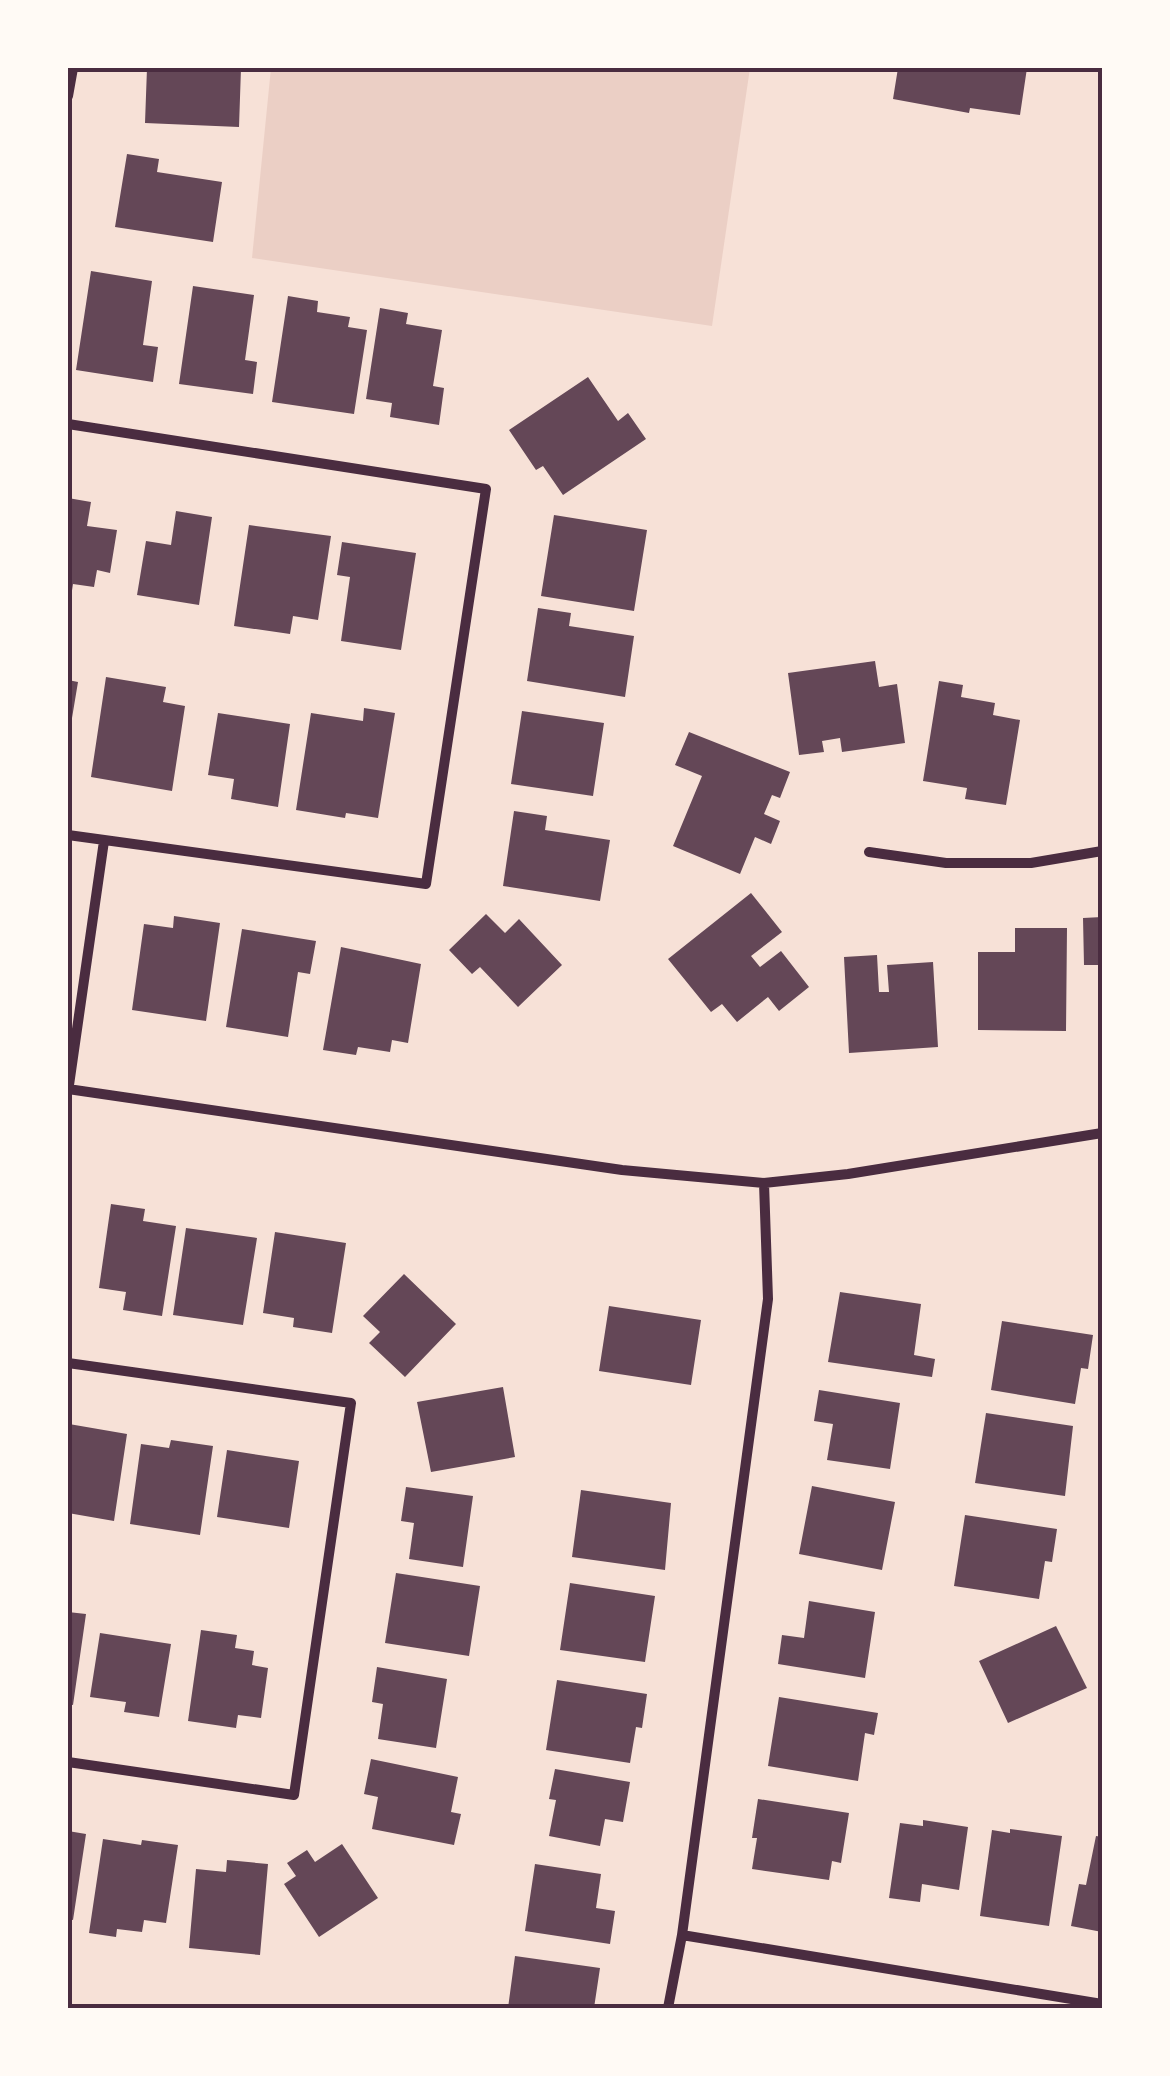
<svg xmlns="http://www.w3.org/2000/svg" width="1170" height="2076" font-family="'Alegreya Sans',sans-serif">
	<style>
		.green { fill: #ebcfc5 }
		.building { fill: #644757 }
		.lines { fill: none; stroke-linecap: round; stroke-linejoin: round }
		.minor { stroke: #4a2c40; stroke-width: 10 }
		.neatline { fill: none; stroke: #4a2c40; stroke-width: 4 }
	</style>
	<rect width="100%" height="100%" fill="#f7e1d7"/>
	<path class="green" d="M271,68H750L712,326L252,258Z"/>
	<path class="building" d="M147,68H241L239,127L145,123Z
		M898,68H1027L1020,115L970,108L969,113L893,99Z
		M127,154L159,159L157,172L222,182L213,242L115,227Z
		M91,271L152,281L143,345L158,347L153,382L76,370Z
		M193,286L254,295L245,360L257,362L253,394L179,384Z
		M288,296L318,301L317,312L350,317L348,327L367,330L354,414L272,402Z
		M380,308L408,313L406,324L442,330L433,386L444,388L439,425L390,417L392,403L366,399Z
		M588,377L618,421L628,413L646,439L563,495L543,466L536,470L509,430Z
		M68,498L91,502L87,526L117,530L110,573L97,570L94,587L73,584L71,597H68Z
		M176,511L212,517L199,605L137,595L146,541L171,545Z
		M554,515L647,530L634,611L541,596Z
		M249,525L331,536L318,620L293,616L290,634L234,626Z
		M342,542L416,553L401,650L341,641L350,577L337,575Z
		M538,608L571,613L569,626L634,636L625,697L527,681Z
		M875,661L879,687L897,684L905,743L842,752L840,738L822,741L824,752L799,755L788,673Z
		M106,677L166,687L163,702L185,706L172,791L91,777Z
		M68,680L78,682L70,730H68Z
		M939,681L963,685L961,697L995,703L993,715L1020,720L1006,805L965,799L967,788L923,781Z
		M364,708L395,713L378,818L346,813L345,818L296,810L311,713L363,721Z
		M522,711L604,723L593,796L511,784Z
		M218,713L290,724L278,807L231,799L234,779L208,775Z
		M689,732L790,772L780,798L772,795L764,814L780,821L771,844L755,837L740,874L673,846L702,776L675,765Z
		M514,811L547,816L545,830L610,840L600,901L503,886Z
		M751,893L782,932L751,956L760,967L781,951L809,987L779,1011L768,997L737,1022L722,1004L711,1012L668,959Z
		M486,914L505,933L519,919L562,965L518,1007L480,967L472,974L449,950Z
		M174,916L220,923L206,1021L132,1010L144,924L173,928Z
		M1102,917V965H1084L1083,918Z
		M1015,928H1067L1066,1031L978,1030V952H1015Z
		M242,929L316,941L310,974L298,972L288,1037L226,1027Z
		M341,947L421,964L408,1043L392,1040L390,1052L358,1047L356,1055L323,1050Z
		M877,955L879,992H889L887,965L933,962L938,1047L849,1053L844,957Z
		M111,1204L145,1209L143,1221L176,1226L162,1316L123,1310L126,1292L99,1288Z
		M186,1228L257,1238L243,1325L173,1315Z
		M275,1232L346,1243L332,1333L293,1327L294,1318L263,1313Z
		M404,1274L456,1324L405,1377L369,1343L380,1332L363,1316Z
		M840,1292L921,1304L914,1355L935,1359L932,1377L828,1362Z
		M609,1306L701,1320L691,1385L599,1371Z
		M1002,1321L1093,1335L1088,1369L1081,1368L1075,1404L991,1390Z
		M503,1387L515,1457L431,1472L417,1402Z
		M819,1390L900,1403L890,1469L827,1460L833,1424L814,1421Z
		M986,1413L1073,1426L1065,1496L975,1483Z
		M69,1424L127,1434L114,1521L68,1513Z
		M171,1440L213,1446L200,1535L130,1524L141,1444L169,1448Z
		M227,1450L299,1461L289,1528L217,1517Z
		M812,1486L895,1502L882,1570L799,1554Z
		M406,1487L473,1496L463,1567L409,1559L414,1523L401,1521Z
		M581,1490L671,1503L665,1570L572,1557Z
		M965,1515L1057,1529L1052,1562L1045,1561L1039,1599L954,1586Z
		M396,1573L480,1586L469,1656L385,1643Z
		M570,1583L655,1596L645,1662L560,1650Z
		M809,1601L875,1612L865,1678L778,1664L782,1635L804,1638Z
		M68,1612L86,1614L73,1705L68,1704Z
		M1056,1626L1087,1688L1008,1723L979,1661Z
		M201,1630L237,1635L235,1648L254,1651L252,1665L268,1668L261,1718L238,1715L236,1728L188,1721Z
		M100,1633L171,1644L159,1717L124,1712L126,1702L90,1697Z
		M377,1667L447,1679L436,1748L378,1739L383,1704L372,1702Z
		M557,1680L647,1694L642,1728L636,1727L630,1763L546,1750Z
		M779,1697L878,1713L874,1735L865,1733L858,1781L768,1766Z
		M371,1759L458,1777L451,1812L461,1814L454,1845L372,1829L378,1797L364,1794Z
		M555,1769L630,1782L623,1822L605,1819L600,1846L549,1836L556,1800L549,1799Z
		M758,1799L849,1813L841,1863L832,1861L829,1880L752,1869L757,1838H752Z
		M923,1820L968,1827L959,1890L922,1884L920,1902L889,1898L900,1823L923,1826Z
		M1010,1829L1062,1836L1049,1926L980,1916L992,1830L1010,1833Z
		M68,1831L86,1834L73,1920L68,1919Z
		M1096,1836L1102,1837V1932L1071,1926L1079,1884L1086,1885Z
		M103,1839L141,1845L142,1840L178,1845L166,1923L144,1920L142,1932L117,1929L116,1937L89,1933Z
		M342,1844L378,1898L319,1937L284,1884L296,1876L287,1863L307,1850L315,1862Z
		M227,1860L268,1864L260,1955L189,1948L196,1869L226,1872Z
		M535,1864L601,1874L596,1908L615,1911L610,1944L525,1931Z
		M515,1956L600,1968L594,2008H508Z"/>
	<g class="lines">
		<path class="minor" d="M68,96L73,68
			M68,424L486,489L426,884L68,835
			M869,852L946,863H1031L1102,851
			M68,1089L622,1170L764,1183L848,1174L1102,1133
			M68,1092L104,841
			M68,1363L351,1403L294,1795L68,1762
			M682,1935L1102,2004
			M668,2008L682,1935L768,1299L764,1183"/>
	</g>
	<rect width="1170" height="2076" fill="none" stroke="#fffaf5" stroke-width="140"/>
	<rect x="70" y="70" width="1030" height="1936" class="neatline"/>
</svg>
